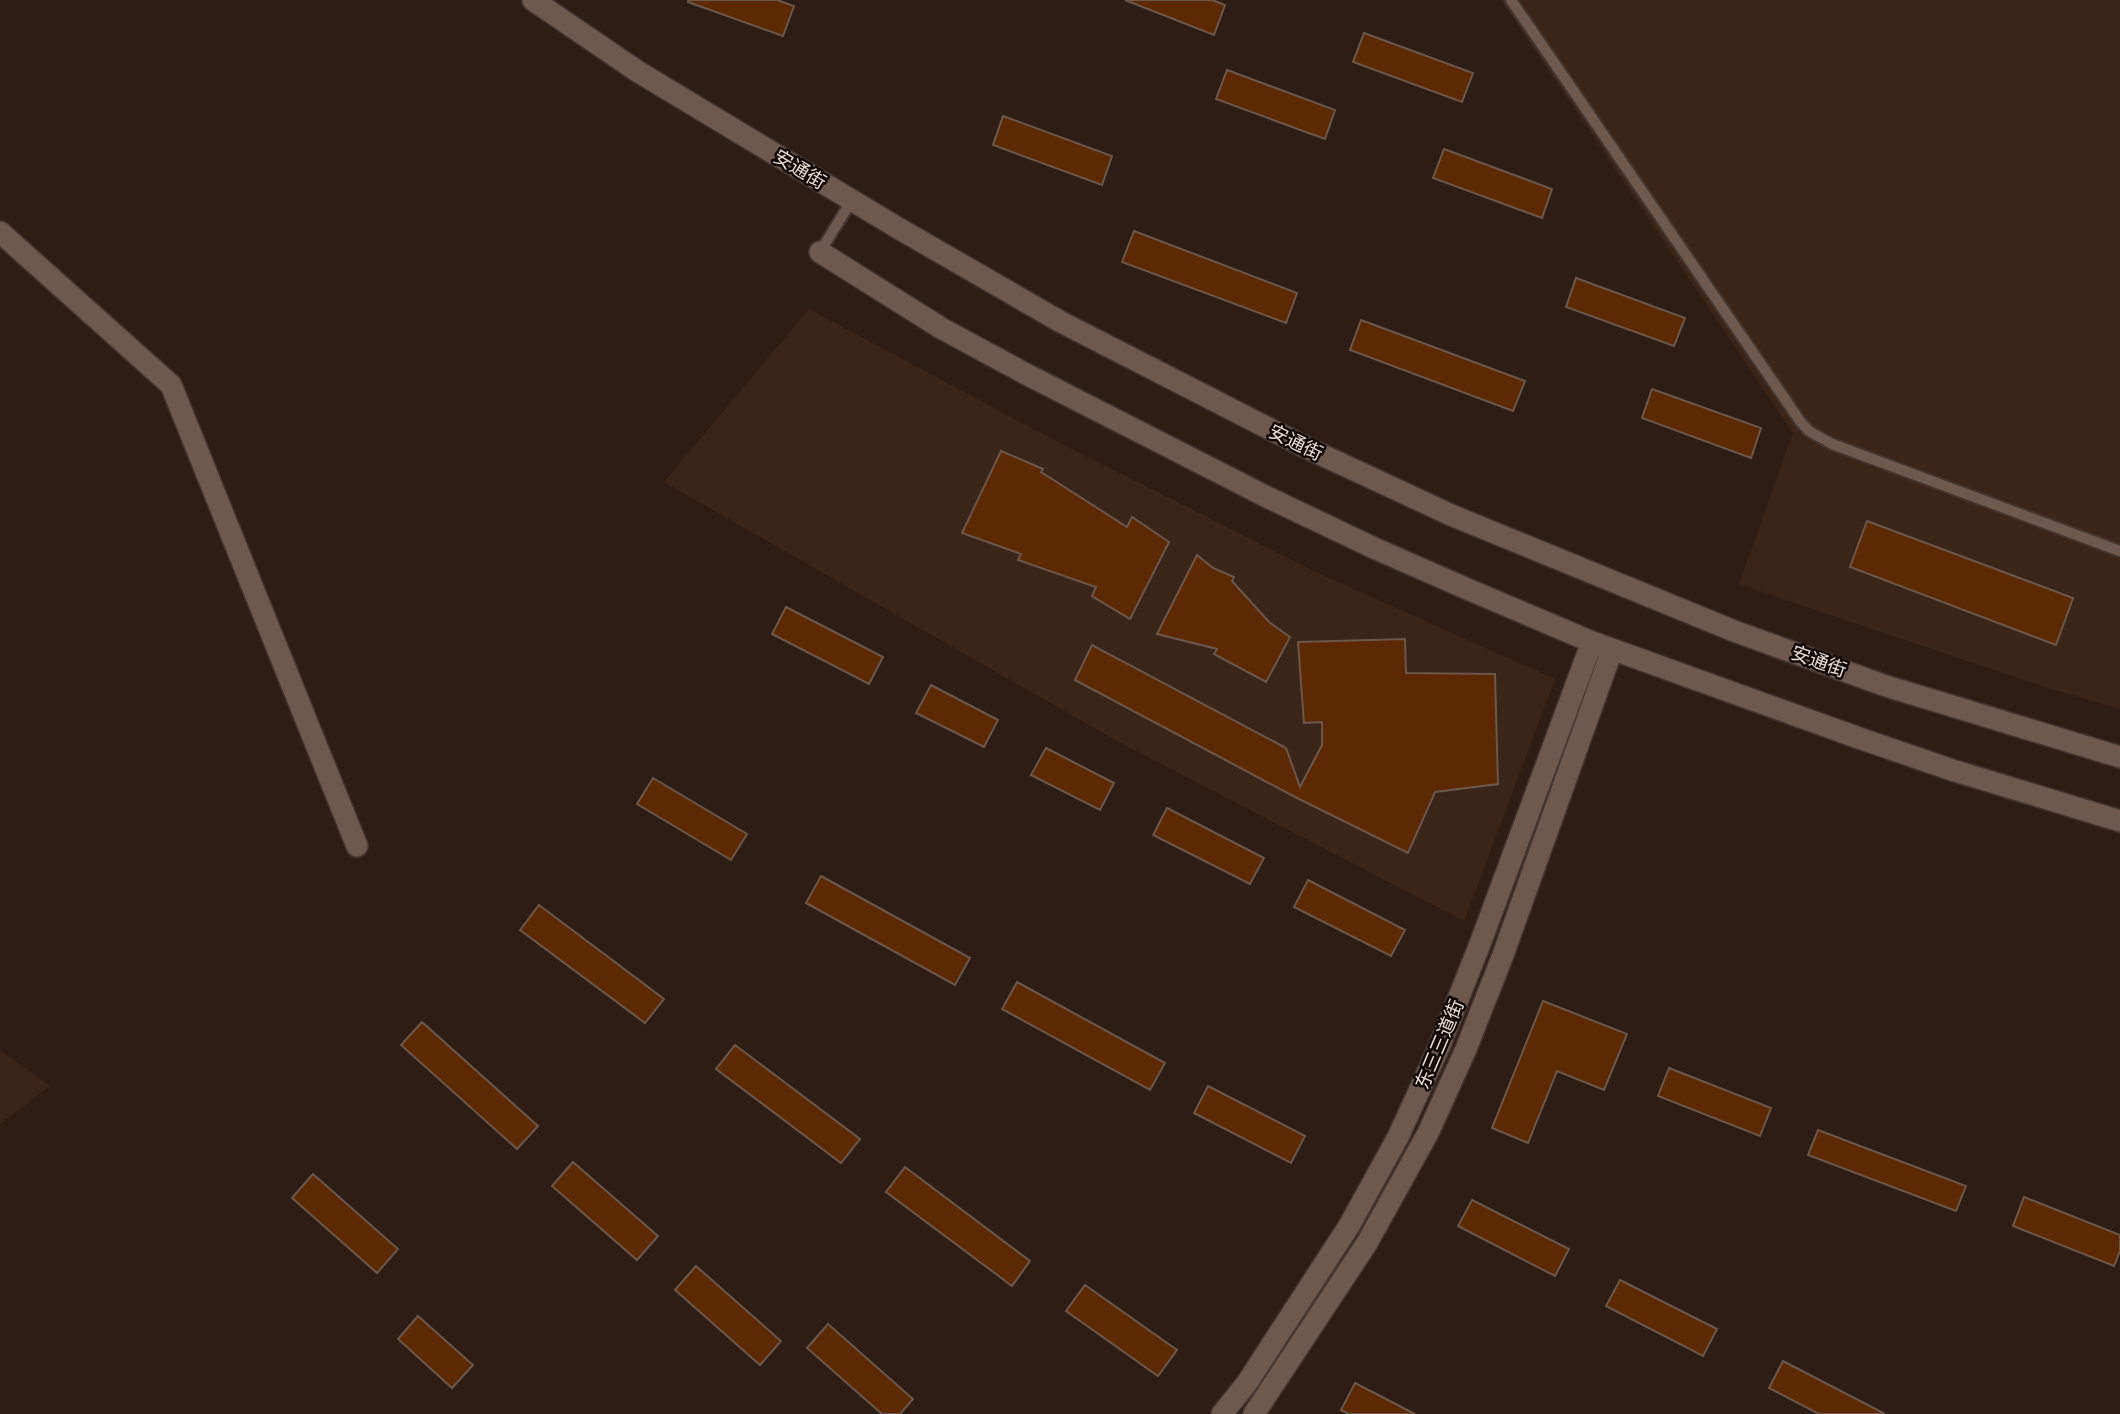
<svg xmlns="http://www.w3.org/2000/svg" width="2120" height="1414" font-family="Quicksand,'Noto Sans SC',sans-serif">
	<style>
		.built { fill: #3b2518 }
		.building { fill: #5d2902; stroke: #6b574c; stroke-width: 2 }
		.lines { fill: none; stroke-linecap: round; stroke-linejoin: round }
		.lane-casing { stroke: #443631; stroke-width: 14 }
		.street-casing { stroke: #443631; stroke-width: 24 }
		.secondary-casing { stroke: #443631; stroke-width: 24 }
		.lane { stroke: #6d594e; stroke-width: 10 }
		.street { stroke: #6d594e; stroke-width: 21 }
		.secondary { stroke: #6d594e; stroke-width: 21 }
		.labels { text-anchor: middle; dominant-baseline: central; stroke-width: 5; stroke-linejoin: round; paint-order: stroke }
		.street-label { font-size: 19px; fill: #eaded8; stroke: #110906 }
	</style>
	<rect width="100%" height="100%" fill="#2e1d14"/>
	<path class="built" d="M1501,0H2120V709L2048,688L1739,584L1793,433Z
		M809,309L1058,442L1316,572L1555,679L1464,921L1115,740L664,482Z
		M0,1050L50,1086L0,1124Z"/>
	<path class="building" d="M688,0H777L794,6L783,36L688,2Z
		M1125,0H1212L1225,5L1214,35Z
		M1364,33L1473,73L1462,102L1353,62Z
		M1227,70L1335,110L1325,139L1216,99Z
		M1003,116L1112,156L1102,185L993,145Z
		M1444,149L1552,189L1542,218L1433,178Z
		M1134,231L1297,293L1286,323L1122,262Z
		M1576,278L1685,318L1674,346L1566,307Z
		M1361,320L1525,381L1513,411L1350,350Z
		M1652,389L1761,428L1751,458L1642,418Z
		M1001,451L1043,469L1041,472L1127,527L1132,517L1169,542L1130,619L1092,596L1096,587L1018,560L1021,554L962,533Z
		M1867,521L2073,598L2056,645L1850,567Z
		M1197,555L1213,568L1234,577L1232,581L1269,622L1290,637L1266,682L1214,654L1217,649L1157,634Z
		M786,607L883,657L869,684L772,634Z
		M1405,639L1406,673L1495,674L1498,784L1435,792L1408,853L1295,797L1075,680L1092,645L1286,748L1300,787L1322,745V722L1304,723L1298,642Z
		M931,685L998,720L984,747L916,713Z
		M1046,748L1114,783L1100,810L1031,775Z
		M653,778L747,834L731,860L637,804Z
		M1167,808L1264,858L1250,884L1153,835Z
		M821,876L970,958L955,985L806,903Z
		M1308,880L1405,930L1391,956L1294,907Z
		M539,905L664,999L645,1023L520,930Z
		M1017,982L1165,1063L1150,1090L1002,1009Z
		M1543,1001L1627,1034L1604,1090L1557,1071L1528,1143L1492,1128Z
		M422,1022L538,1126L517,1149L401,1045Z
		M735,1045L860,1139L841,1163L716,1069Z
		M1669,1068L1771,1108L1760,1136L1658,1096Z
		M1208,1086L1305,1136L1291,1163L1194,1113Z
		M1818,1130L1966,1186L1956,1211L1808,1155Z
		M573,1162L658,1236L637,1260L552,1186Z
		M905,1167L1030,1261L1012,1286L886,1192Z
		M313,1174L398,1249L377,1273L292,1198Z
		M2024,1197L2120,1235V1251L2114,1266L2013,1226Z
		M1472,1200L1569,1249L1555,1276L1458,1226Z
		M696,1266L781,1341L760,1365L675,1290Z
		M1620,1280L1717,1329L1703,1356L1606,1306Z
		M1085,1285L1177,1350L1158,1376L1066,1311Z
		M418,1316L473,1365L452,1388L398,1339Z
		M828,1324L913,1399L900,1414H882L807,1348Z
		M1783,1361L1885,1414H1819L1769,1388Z
		M1355,1383L1415,1414H1349L1341,1410Z"/>
	<g class="lines">
		<g class="lane-casing">
			<path id="lane" d="M1511,0L1800,421L1809,431L1832,444L2120,551
				M820,252L852,200"/>
		</g>
		<g class="street-casing">
			<path id="street" d="M0,232L171,385L357,846"/>
		</g>
		<g class="secondary-casing">
			<path id="secondary" d="M533,0L637,71L898,228L1061,322L1305,447L1451,515L1734,631L1886,686L2120,757
				M820,252L941,328L1026,374L1267,497L1374,548L1472,591L1592,642L1856,737L1952,770L2120,821
				M1222,1414L1247,1383L1349,1226L1398,1137L1440,1045L1480,944L1592,642
				M1254,1414L1367,1243L1428,1133L1466,1049L1503,955L1612,650"/>
		</g>
		<use href="#lane" class="lane"/>
		<use href="#street" class="street"/>
		<use href="#secondary" class="secondary"/>
	</g>
	<g class="labels">
		<g class="street-label">
			<text transform="translate(800 169) rotate(31)">安通街</text>
			<text transform="translate(1296 442) rotate(26)">安通街</text>
			<text transform="translate(1819 661) rotate(20)">安通街</text>
			<text transform="translate(1439 1044) rotate(-67)">东三三道街</text>
		</g>
	</g>
</svg>
